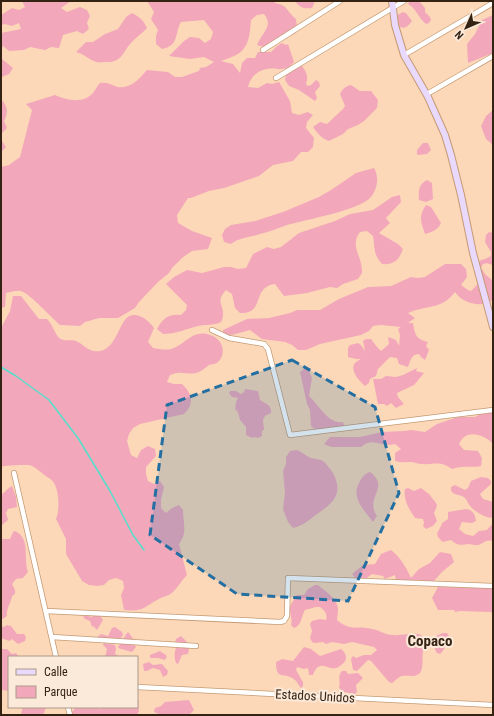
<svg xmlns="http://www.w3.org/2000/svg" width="494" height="716" font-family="'Roboto Condensed',sans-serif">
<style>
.green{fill:#f2a8ba}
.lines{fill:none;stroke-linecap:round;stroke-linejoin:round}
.stream{stroke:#56decc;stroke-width:1.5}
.street-casing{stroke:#c59a74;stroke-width:6}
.secondary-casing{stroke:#c59a74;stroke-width:8}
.street{stroke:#fff;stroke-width:4.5}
.secondary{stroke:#e9d9fd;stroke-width:6}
.marked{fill:#246fa2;fill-opacity:0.2;stroke:#246fa2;stroke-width:3;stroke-dasharray:8 5;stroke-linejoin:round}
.labels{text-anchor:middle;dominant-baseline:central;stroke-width:4;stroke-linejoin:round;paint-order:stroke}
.street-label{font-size:13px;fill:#342313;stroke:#fbe9d9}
.quarter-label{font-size:15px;font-weight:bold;fill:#342313;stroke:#fbe9d9}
</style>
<rect width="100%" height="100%" fill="#fcd8b8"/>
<path class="green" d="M 22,1 L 71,1 L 61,8 L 67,12 L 80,7 L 87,10 L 90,16 L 87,23 L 89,29 L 83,34 L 77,31 L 63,35 L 59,48 L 51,47 L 45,50 L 30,47 L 24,50 L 9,51 L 3,46 L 1,50 L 1,33 L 21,29 L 19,23 L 12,26 L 5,24 L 1,25 L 1,15 L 12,8 L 19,10 L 25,7 Z
M 147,1 L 275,1 L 275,3 C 288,5 287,12 296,19 L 297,27 L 295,34 L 287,35 L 270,49 L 257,45 C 262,32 274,26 264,14 L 257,15 L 251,20 C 250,32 250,46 238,54 C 233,57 226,59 221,61 L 233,64 L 240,73 L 242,63 L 247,58 L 255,58 L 258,52 L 271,52 L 277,46 L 282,43 L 286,45 L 288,44 L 294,62 L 288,68 C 285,68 281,70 278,69 C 264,67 252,72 248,87 L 258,88 L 267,83 L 272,84 L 279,82 L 290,101 L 292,113 L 299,115 L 308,112 L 313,115 L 307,122 L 306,128 L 314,138 L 313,147 L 308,152 L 301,152 L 293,161 L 273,165 L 259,176 L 224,188 L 209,191 L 191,198 L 188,198 L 177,215 L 178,223 L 192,231 L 212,238 L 208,249 L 192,251 L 182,258 L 172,268 L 169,273 L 158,282 L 139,302 L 135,308 L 118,318 L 99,318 L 85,322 L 80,326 L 60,325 C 52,318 29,293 21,291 C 17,290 11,292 6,293 L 5,307 L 1,308 L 1,167 L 9,165 L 20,157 L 32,110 L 26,104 L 55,95 C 66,100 82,104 92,94 C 95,91 97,86 100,83 C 109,82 110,85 118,87 C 131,89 140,78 147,70 L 168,72 L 175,77 L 182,77 L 199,71 L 200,68 L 206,67 L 214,62 L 204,57 L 190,59 L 169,56 L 184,41 L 190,37 L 199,38 L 205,43 L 211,39 L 213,32 L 204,20 L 181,22 C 174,34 180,45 162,49 L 156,44 L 156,36 L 158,30 L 151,19 L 154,12 Z
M 295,1 L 315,1 L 312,8 C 304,9 300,8 295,1 Z
M 410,1 L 419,1 L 425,8 L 425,12 L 430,17 L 431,20 L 429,23 L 426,24 C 418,18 417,9 408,4 Z
M 403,12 L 406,13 L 412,21 C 408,26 406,29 400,27 L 396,16 Z
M 132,13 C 140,17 143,20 147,28 C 142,34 136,37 131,43 C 122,53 122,63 105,62 C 102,62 98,63 96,62 C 88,59 84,54 76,52 L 86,42 L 93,42 L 105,34 L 118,29 L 126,17 Z
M 493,15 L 493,53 L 468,63 L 467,44 L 475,34 L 482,20 Z
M 1,56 L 2,59 L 13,68 L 9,74 L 2,77 Z
M 298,66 L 302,66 C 306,71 309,77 306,83 L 307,86 L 311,85 L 316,80 L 319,82 L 320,86 L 315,92 L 317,98 L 315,101 L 299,90 L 289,86 L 285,80 L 286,74 Z
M 351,85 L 360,91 L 371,91 L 378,100 L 377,108 L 364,121 L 358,125 L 348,129 L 343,134 L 329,141 C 322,139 317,133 313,127 L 320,122 L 327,124 L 343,109 L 345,106 L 340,94 C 342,89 346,86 351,85 Z
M 1,101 L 3,101 C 8,108 8,113 4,121 L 7,128 L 2,133 L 2,141 L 6,147 L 1,152 Z
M 493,110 L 493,145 L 486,139 L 481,126 L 486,116 Z
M 423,143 L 428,143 L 431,150 L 427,154 L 418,155 L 417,154 L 417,150 Z
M 374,168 C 379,177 378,188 371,197 C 360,210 305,220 287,225 C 278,228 269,232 260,234 C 250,238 240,237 231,244 L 224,242 L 222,235 L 225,229 L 231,225 L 255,221 L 283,212 L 319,197 L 331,190 L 356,173 Z
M 427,180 L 432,183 L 433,199 L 426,202 L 419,200 C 418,191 419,184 427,180 Z
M 400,195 L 401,202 L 386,218 L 390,223 L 379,233 L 398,244 L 403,249 C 399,260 394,265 382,264 C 373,254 375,248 373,236 L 367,231 L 360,232 C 349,246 363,257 362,273 L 358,279 L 343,284 L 337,288 L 330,287 L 307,293 L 284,296 L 275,284 C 251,287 266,314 240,313 L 235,308 L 232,294 L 226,290 C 215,302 224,304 223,316 C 223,318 222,320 221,322 C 213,326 206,324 198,326 C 186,329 176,334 163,334 L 157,329 C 163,318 169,314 181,315 L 186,310 L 187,305 L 166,284 L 174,277 L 187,270 L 202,273 L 224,267 L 231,267 L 238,269 L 246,268 L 253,254 L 267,247 L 274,249 L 281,247 L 299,233 L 335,221 L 350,214 L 373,210 L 392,197 Z
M 426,205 L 431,207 L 441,223 C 438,230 432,232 425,234 C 421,221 418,217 426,205 Z
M 489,232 L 493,233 L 493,265 L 486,263 L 482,265 L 481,268 L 485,274 L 493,281 L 493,300 C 482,308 463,304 455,292 C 442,310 425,305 408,313 L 415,318 L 408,323 L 413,323 C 415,335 416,339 428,342 L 426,346 L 429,350 L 425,360 L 421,357 L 419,354 C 411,355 411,359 408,367 L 399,364 L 397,358 L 390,357 L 378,369 L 376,376 L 370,379 L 369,383 L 365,386 C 360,382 349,370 355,363 C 357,361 359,360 361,359 L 356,359 L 348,357 L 348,348 L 350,345 L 358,343 L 361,345 L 365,351 L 363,341 L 366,339 L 371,339 L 377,347 L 381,351 L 389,344 L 388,337 L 396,340 L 399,346 L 400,335 L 398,329 L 401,327 L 381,325 L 373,326 L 369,331 L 361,335 L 320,344 L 306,350 L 298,350 L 292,345 L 285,342 L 262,339 L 250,330 C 240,332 232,337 223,334 L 223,330 L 247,319 L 269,318 L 290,313 L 297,310 L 320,310 L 339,299 L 368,287 L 391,286 L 411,277 L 418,278 L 425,277 L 445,264 L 461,264 L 466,269 L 467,277 L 461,285 L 468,290 L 471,291 L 479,283 L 476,265 L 481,260 L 485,259 L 491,256 L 491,252 L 485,242 L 486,235 Z
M 13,296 L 21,296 L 39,319 L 47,319 C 52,324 54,331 58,337 C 64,343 72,338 78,342 C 84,345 87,350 94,351 C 112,354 117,332 124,321 C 133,308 148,319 154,328 L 148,342 L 153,348 C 160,349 167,351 174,348 C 187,342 194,329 210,335 C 214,336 218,339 220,342 C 224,348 224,357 218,362 C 216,364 212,364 209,365 C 205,368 201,372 196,373 C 186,375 181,370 170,375 L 167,382 L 174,384 L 182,384 C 192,393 195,404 184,414 L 140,424 L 133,428 L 129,434 L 127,441 L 131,455 L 137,458 L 141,450 L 148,446 L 155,449 L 156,456 L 146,467 L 146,474 L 148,481 L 154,484 L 160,481 L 164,487 L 161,500 L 161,508 L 166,513 L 172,508 L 179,505 L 183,510 C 183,524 188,532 179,544 L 187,575 C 182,580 178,587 173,592 C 169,596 164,596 159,599 C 143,607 145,612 124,610 L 121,595 L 124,588 L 123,581 L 116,578 L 109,580 L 104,585 L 97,586 L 89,585 L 82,581 L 66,554 L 66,539 L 56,519 C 60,510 59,491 54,483 C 52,479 45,476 42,473 C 38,470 34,466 29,465 C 22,465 7,465 1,467 L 1,328 L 10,311 Z
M 307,367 L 312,378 L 309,396 C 319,405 329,425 343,422 L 345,427 C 334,429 319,435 311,426 L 310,410 L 307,404 L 300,372 Z
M 417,368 L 416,371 L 424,373 L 414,385 L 397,393 L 398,397 L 404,404 L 396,408 L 391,403 L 387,406 L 384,404 L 378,404 L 373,379 L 381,379 L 386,376 L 396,377 L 403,375 Z
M 245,389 L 258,391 L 260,400 C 266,404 272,405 271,413 L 265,416 L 263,420 L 264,430 L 262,431 L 262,436 L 258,438 L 254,437 L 252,438 L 246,435 L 246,427 L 240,420 L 238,412 L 235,409 L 236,402 L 238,398 L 232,397 L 229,393 L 230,391 L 236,391 L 241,394 L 244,392 Z
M 488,410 L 493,410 L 493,444 C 489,438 475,432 468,435 C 464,436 461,440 459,444 L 464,450 L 478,451 L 482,458 L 481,466 C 470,468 463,465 452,469 C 439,460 436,465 422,464 C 418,464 414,462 410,462 C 403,462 401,463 395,461 L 395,453 L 401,449 L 395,444 C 380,448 374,436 361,447 L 331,447 L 324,444 L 330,437 L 360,437 L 382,432 L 404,431 L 411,430 L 425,432 L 437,424 L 458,417 L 475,417 Z
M 297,450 C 302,452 306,456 311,458 C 314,459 320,459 323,461 C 326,463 331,470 333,473 C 344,494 333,503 317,514 C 309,520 303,526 293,528 L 288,522 L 283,509 L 285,493 L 283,471 L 286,464 L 286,457 L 290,451 Z
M 370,472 C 391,488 364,497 377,516 L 373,522 C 364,510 351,498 359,483 C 362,477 364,474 370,472 Z
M 481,477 L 488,478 L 491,481 L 491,484 L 480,494 L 483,499 L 493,502 L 493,518 C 486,518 475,512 470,506 C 468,504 467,500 465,498 C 461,494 455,496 451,491 L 451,487 L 455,485 L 465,490 L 468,488 L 471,481 Z
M 12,486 L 16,497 L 17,507 L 8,509 L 6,513 L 8,520 L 1,526 L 1,495 C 5,493 7,488 12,486 Z
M 408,488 L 414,491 L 421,488 L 429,494 L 436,503 L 437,506 L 434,513 L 437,521 L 433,526 L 426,529 L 423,526 L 424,523 L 423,519 L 415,518 C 409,509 403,500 405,489 Z
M 466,509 C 473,510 475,514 476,521 L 472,523 L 462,522 L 459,529 L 465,534 L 473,536 L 479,531 L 487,530 L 493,523 L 493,541 C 486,539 484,543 478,545 C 475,546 472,544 469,544 C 460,545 458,546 451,540 L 443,542 C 432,533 440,532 442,523 L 448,519 L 448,512 Z
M 15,531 C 31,538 23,558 28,572 L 23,578 L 16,579 L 12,584 L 15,590 L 15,594 L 12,596 C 11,603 6,609 7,616 L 1,620 L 1,539 L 10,539 L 13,532 Z
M 391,550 C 401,558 406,567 411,578 L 419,569 L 430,563 L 440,552 L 451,554 L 454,562 L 442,572 L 433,582 L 409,583 L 396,580 L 395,575 L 385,579 L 383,576 L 372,574 L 363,581 L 356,579 L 352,574 L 363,565 L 375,564 L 381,554 Z
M 315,585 L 318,585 C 325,591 339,600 338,610 C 338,614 337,616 337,620 C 351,632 357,625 372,629 C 379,630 385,635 393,635 C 402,636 412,632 421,635 C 426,640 425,646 423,652 C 422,658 423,663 422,668 C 420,679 410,675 402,676 C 398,677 395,681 392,683 L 389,682 L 371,661 L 368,660 L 357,671 L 353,670 L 351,659 L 353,656 L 356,658 L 364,655 L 371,655 L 377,650 L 374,647 L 352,642 L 344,644 L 332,642 L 326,644 L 323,642 L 315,643 L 312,642 L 310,638 L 312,631 L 310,624 L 312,621 L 320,619 L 326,620 C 328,614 324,610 320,607 L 316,607 L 305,610 C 301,617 302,625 294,628 L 291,625 C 293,619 289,613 290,607 C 291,603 295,599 297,595 L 304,595 L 308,589 Z
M 438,587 L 493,588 L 493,614 L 491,612 L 460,611 L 455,612 L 454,610 L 438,610 L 432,598 Z
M 99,614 L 103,620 L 97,630 L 93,626 L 92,627 L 90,621 L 85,619 L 83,617 L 85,615 L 91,617 Z
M 7,625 L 11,626 L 17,634 L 24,634 L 26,637 L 25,641 L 18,644 L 12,639 L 9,641 L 1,638 L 1,626 L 4,627 Z
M 115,627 L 122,632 L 123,635 L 119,640 L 96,639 L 98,636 L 101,634 L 108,636 L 112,628 Z
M 128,632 L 135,641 L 134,644 L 136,647 L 132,652 L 118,648 C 119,645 126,634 128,632 Z
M 443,633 L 447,633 L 449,636 L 450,640 C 445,645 445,650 440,654 L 437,653 L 435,650 L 436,636 Z
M 181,636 L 187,642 L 187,646 L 189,649 L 188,654 L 182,655 L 178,664 L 176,663 C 174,657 174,652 177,646 L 175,643 L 176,639 Z
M 104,643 L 115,645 L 116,649 L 115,654 L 121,657 L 105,657 L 107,649 L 103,645 Z
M 304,647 L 311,649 L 320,656 L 341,649 C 344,652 346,654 346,657 C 346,661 344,663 341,665 C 331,674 326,662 318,667 C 315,669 314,672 313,675 L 309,675 L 308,668 L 304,669 L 297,667 L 296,670 L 303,682 L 303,686 L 301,688 C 298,685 298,682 295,680 C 285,671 276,682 276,662 L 282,659 L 293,661 Z
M 1,649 L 7,649 L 12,654 L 16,653 L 19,657 L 9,657 L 9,691 L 1,690 Z
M 160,651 L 167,656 L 165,660 L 158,658 L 150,658 L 150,655 Z
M 149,662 L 153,665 L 162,664 L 168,671 L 167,675 L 163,677 L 160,670 L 153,668 L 147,671 L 144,671 L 143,664 Z
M 342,671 L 346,671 L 348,674 L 358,673 L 363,678 L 356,685 L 357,692 L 355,694 L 344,692 L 339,688 C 341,681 337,676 342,671 Z
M 137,699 L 139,701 L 138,704 L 139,711 L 137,715 L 72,715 L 71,713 L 76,707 L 94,707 L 100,709 L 103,707 L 137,707 Z
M 189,700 L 194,710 L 189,715 L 161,715 L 154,712 L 155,708 L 161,706 L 165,702 Z
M 23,707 L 46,707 L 44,713 L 42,715 L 22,715 L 21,713 Z"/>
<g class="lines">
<path class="stream" d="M 1,367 L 16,376 L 49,400 L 78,438 L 110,491 L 133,535 L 144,550"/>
<g class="street-casing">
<path id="street" d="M 263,50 L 340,1
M 404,55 L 493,3
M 276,78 L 404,1
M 427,94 L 493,56
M 212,330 L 229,338 L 264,344 L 268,349 L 290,435 L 493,410
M 14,473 L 56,657
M 46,611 L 280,622 L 284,621 L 287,616 L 288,578 L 493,586
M 52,637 L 196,646
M 137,687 L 493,705
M 68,707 L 70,715"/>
</g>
<g class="secondary-casing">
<path id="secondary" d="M 392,1 L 395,25 L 404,55 L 428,97 L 445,135 L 451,155 L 461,195 L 473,253 L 493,327"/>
</g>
<use href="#street" class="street"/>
<use href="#secondary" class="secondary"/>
</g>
<path class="marked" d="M 292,360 L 375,407 L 399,493 L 348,601 L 237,594 L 150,535 L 167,405 Z"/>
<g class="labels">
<g class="street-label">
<text transform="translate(315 696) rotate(3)">Estados Unidos</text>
</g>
<g class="quarter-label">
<text x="430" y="641">Copaco</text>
</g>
</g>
<rect width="494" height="716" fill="none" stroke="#342313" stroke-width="4"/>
<rect x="8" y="656" width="130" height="52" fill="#fbe9d9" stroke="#ab9a8a"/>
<rect x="16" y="669" width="20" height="6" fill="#e9d9fd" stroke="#ab9a8a"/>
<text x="44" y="676" font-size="12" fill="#342313">Calle</text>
<rect x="16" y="686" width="20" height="12" fill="#f2a8ba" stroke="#ab9a8a"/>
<text x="44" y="696" font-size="12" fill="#342313">Parque</text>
<g transform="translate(466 28) rotate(225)" stroke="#fbe9d9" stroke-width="3" paint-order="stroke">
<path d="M0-3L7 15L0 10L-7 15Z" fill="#342313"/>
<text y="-6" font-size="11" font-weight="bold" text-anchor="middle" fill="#342313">N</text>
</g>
</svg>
